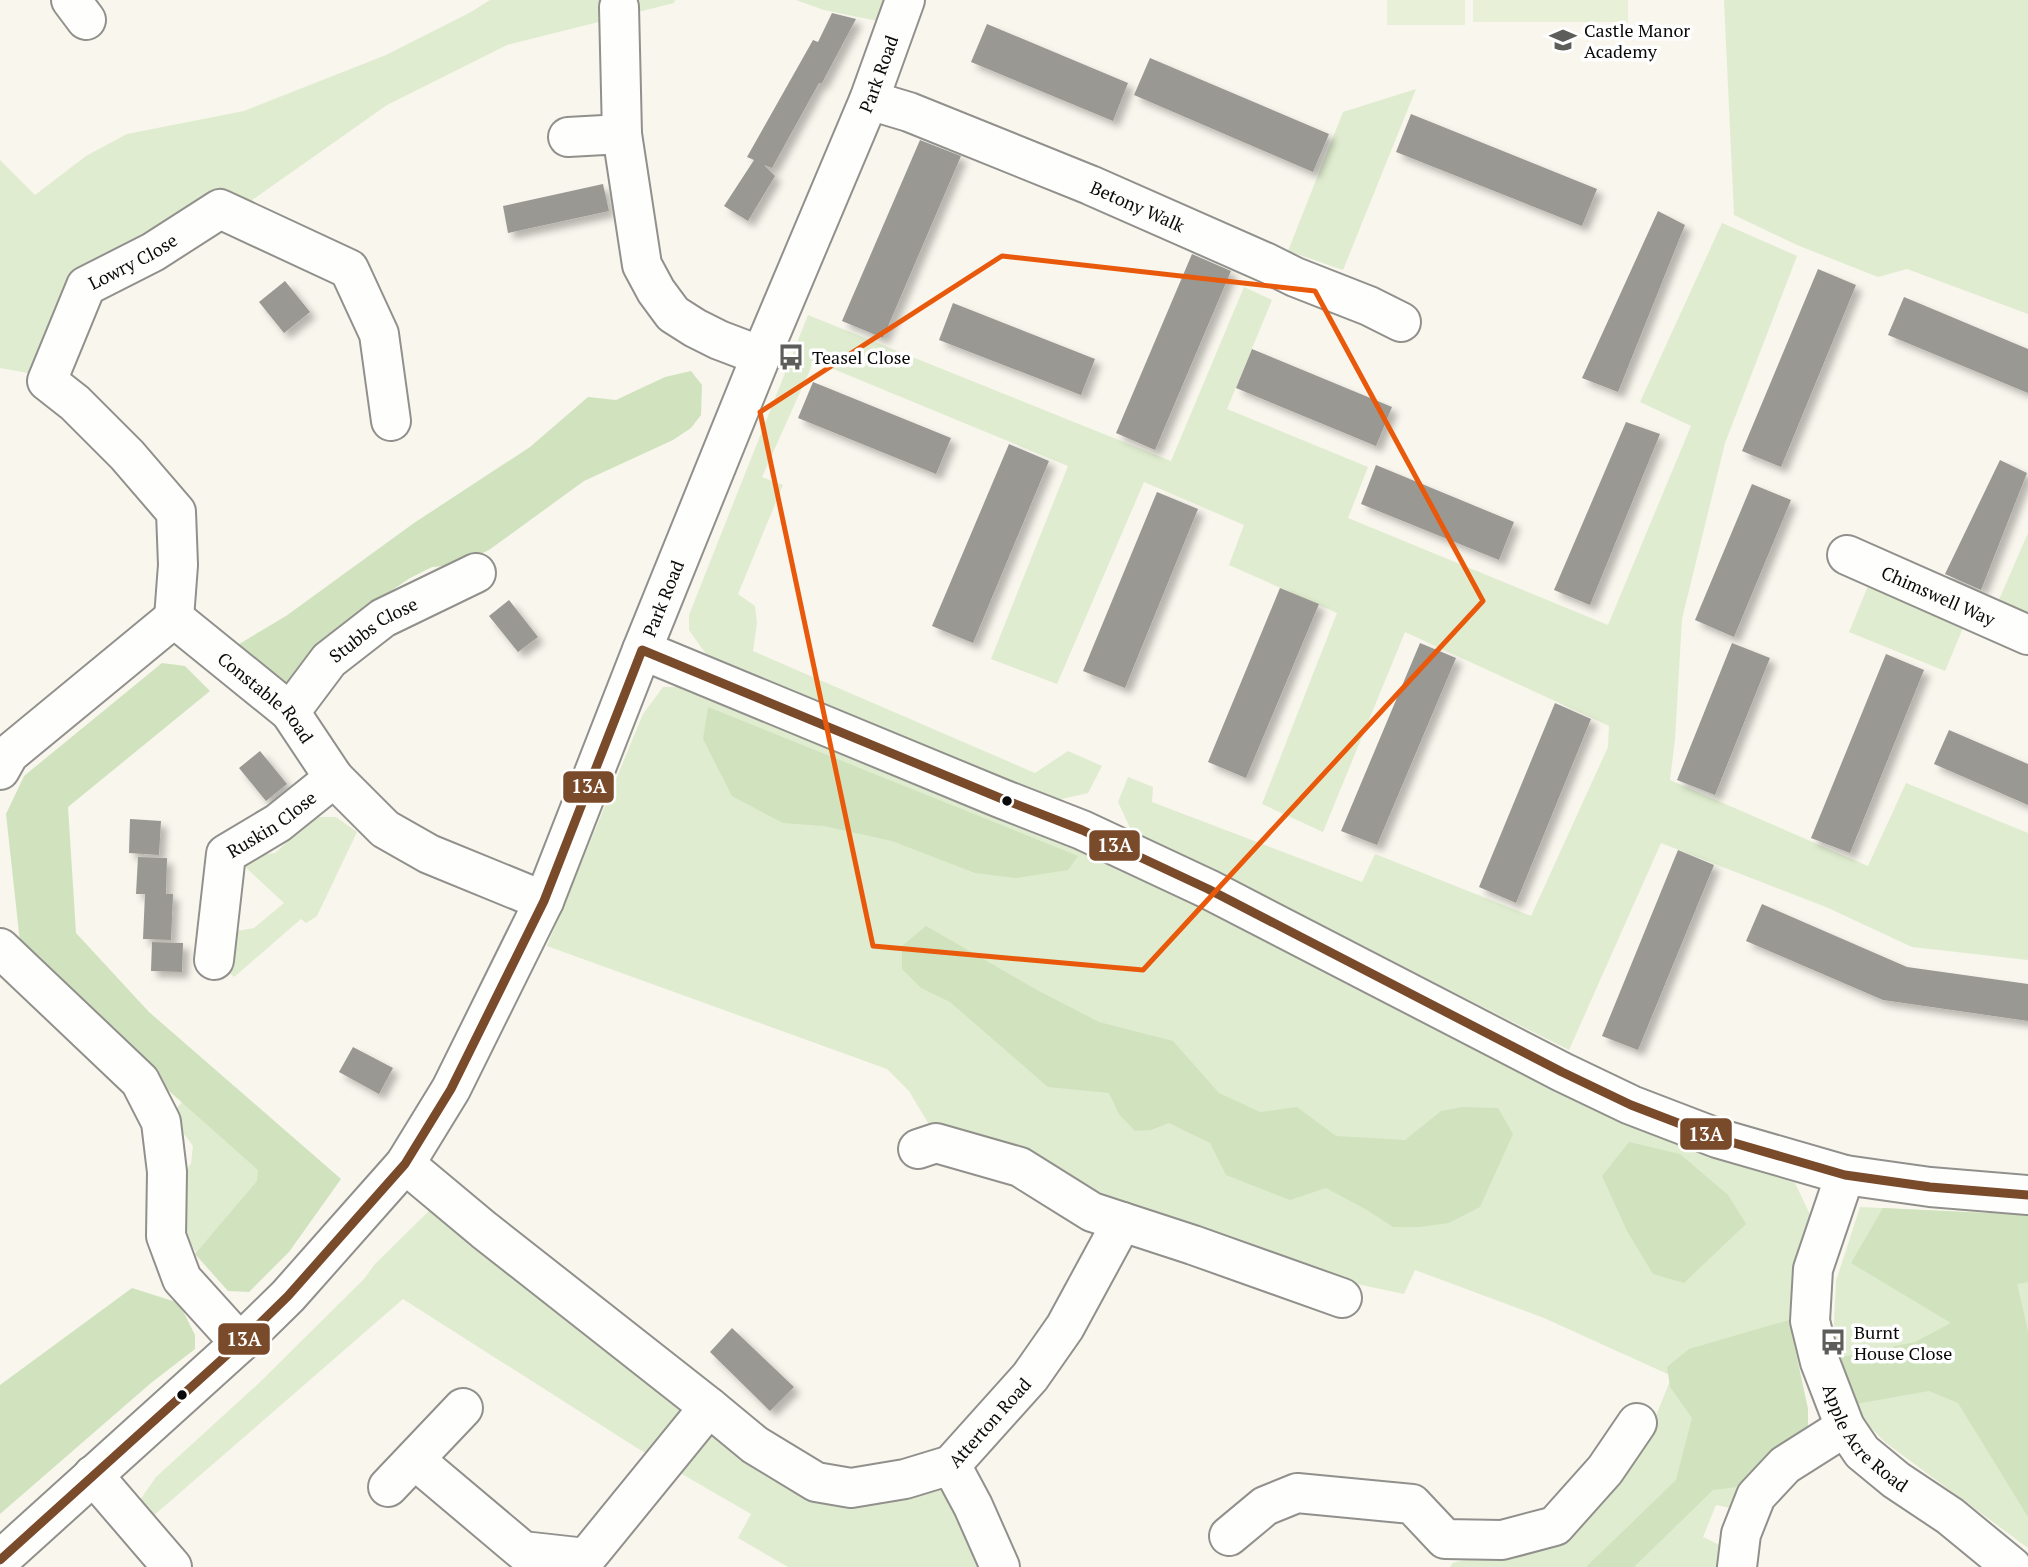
<svg xmlns="http://www.w3.org/2000/svg" width="2028" height="1567" font-family="'PT Serif',serif">
<style>
.green{fill:#dfeccf}
.forest{fill:#d0e3be}
.pitch{fill:#e9f0d8}
.building{fill:#9a9893;filter:url(#shadow)}
.lines{fill:none;stroke-linecap:round;stroke-linejoin:round}
.minor-casing{stroke:#91908c;stroke-width:42}
.minor{stroke:#fefefc;stroke-width:38}
.bus-1-casing{stroke:#fff;stroke-width:14}
.bus-1{stroke:#7a4b2a;stroke-width:9}
.marked{fill:none;stroke:#e8590c;stroke-width:5;stroke-linejoin:round}
.bus-dot{fill:#0a0a0a;stroke:#fff;stroke-width:2.5}
.labels{text-anchor:middle;dominant-baseline:central;stroke-width:7;stroke-linejoin:round;paint-order:stroke}
.poi-label{font-size:18px;fill:#0a0a0a;stroke:#fff;text-anchor:start}
.street-label{font-size:18px;fill:#0a0a0a;stroke:#fff}
.line-badge{stroke:#fff;stroke-width:2.5}
.badge-label{font-size:19px;text-anchor:middle;font-weight:bold;fill:#fff}
</style>
<defs>
<filter id="shadow"><feDropShadow dx="6" dy="6" stdDeviation="3.5" flood-color="#0004"/></filter>
</defs>
<rect width="100%" height="100%" fill="#f8f6ed"/>
<path class="green" d="M 490,0 L 675,0 L 674,3 L 507,45 L 387,105 L 245,205 L 207,208 L 41,351 L 28,373 L 0,368 L 0,160 L 35,195 L 86,156 L 127,134 L 244,111 L 386,55 L 471,12 Z
M 796,0 L 884,0 L 878,21 L 824,10 Z
M 1724,0 L 2028,0 L 2028,314 L 1907,269 L 1878,277 L 1797,245 L 1734,215 Z
M 1416,89 L 1343,270 L 1288,251 L 1343,112 Z
M 1722,223 L 1797,256 L 1725,443 L 1682,619 L 1675,739 L 1670,780 L 1868,866 L 1906,783 L 2028,833 L 2028,960 L 1912,947 L 1826,907 L 1661,843 L 1569,1050 L 1132,832 L 1118,802 L 1128,777 L 1153,787 L 1152,802 L 1362,882 L 1375,854 L 1531,916 L 1608,747 L 1609,726 L 1405,632 L 1323,832 L 1262,804 L 1337,613 L 1229,565 L 1244,525 L 1144,482 L 1057,684 L 991,659 L 1068,466 L 814,361 L 762,477 L 783,485 L 738,594 L 755,606 L 757,623 L 753,651 L 1035,773 L 1068,751 L 1102,766 L 1088,793 L 1053,801 L 706,654 L 689,630 L 689,615 L 808,315 L 1171,461 L 1244,287 L 1272,300 L 1227,409 L 1368,467 L 1348,518 L 1608,625 L 1691,426 L 1640,402 Z
M 2028,533 L 2028,624 L 1995,609 Z
M 1868,586 L 1963,628 L 1945,671 L 1849,632 Z
M 663,687 L 692,687 L 991,803 L 1341,970 L 1591,1104 L 1795,1183 L 1814,1223 L 1787,1326 L 1735,1509 L 1716,1505 L 1703,1537 L 1728,1549 L 1721,1567 L 1450,1567 L 1453,1563 L 1568,1530 L 1653,1423 L 1672,1376 L 1544,1318 L 1415,1270 L 1404,1294 L 1352,1283 L 1138,1213 L 1080,1181 L 1047,1160 L 1013,1154 L 934,1133 L 909,1091 L 887,1069 L 547,946 L 643,714 Z
M 319,817 L 336,817 L 357,832 L 317,916 L 306,923 L 301,919 L 234,977 L 229,972 L 237,931 L 254,928 L 284,903 L 242,864 L 259,855 L 275,853 L 305,826 Z
M 183,1101 L 271,1178 L 201,1259 L 178,1227 L 175,1191 L 191,1163 L 193,1146 L 178,1126 L 175,1110 Z
M 436,1204 L 747,1458 L 943,1487 L 987,1567 L 788,1567 L 738,1538 L 751,1514 L 637,1448 L 403,1299 L 152,1517 L 140,1500 L 156,1477 L 258,1384 L 364,1279 L 375,1264 Z
M 1860,1207 L 2028,1215 L 2028,1548 L 1886,1443 L 1857,1414 L 1833,1342 L 1836,1281 Z"/>
<path class="forest" d="M 691,371 L 702,385 L 701,415 L 691,428 L 673,440 L 584,481 L 489,550 L 457,565 L 432,567 L 410,578 L 391,591 L 311,669 L 283,687 L 229,650 L 286,616 L 414,523 L 530,447 L 588,397 L 616,400 L 665,377 Z
M 162,663 L 185,666 L 210,691 L 68,807 L 76,933 L 149,1012 L 341,1179 L 289,1252 L 249,1292 L 228,1291 L 195,1254 L 257,1181 L 258,1170 L 142,1067 L 20,942 L 6,814 L 24,776 Z
M 708,707 L 1078,856 L 1068,870 L 1016,878 L 975,873 L 892,841 L 824,826 L 783,823 L 732,796 L 703,739 Z
M 926,926 L 1037,990 L 1099,1022 L 1173,1041 L 1219,1093 L 1260,1112 L 1297,1107 L 1336,1136 L 1405,1140 L 1441,1111 L 1462,1107 L 1498,1108 L 1513,1134 L 1480,1207 L 1449,1223 L 1419,1227 L 1393,1227 L 1367,1210 L 1326,1188 L 1290,1200 L 1226,1175 L 1210,1143 L 1169,1123 L 1151,1130 L 1135,1131 L 1119,1114 L 1109,1093 L 1048,1087 L 950,1002 L 921,988 L 902,969 L 902,946 Z
M 1629,1142 L 1680,1154 L 1728,1195 L 1746,1224 L 1684,1283 L 1653,1274 L 1627,1231 L 1602,1176 Z
M 1883,1208 L 2028,1215 L 2028,1282 L 2017,1284 L 2028,1331 L 2028,1517 L 1958,1403 L 1929,1391 L 1850,1405 L 1832,1359 L 1915,1342 L 1951,1323 L 1851,1263 Z
M 132,1288 L 179,1303 L 195,1335 L 195,1349 L 151,1383 L 0,1514 L 0,1385 Z
M 1789,1320 L 1808,1409 L 1808,1431 L 1745,1486 L 1713,1490 L 1634,1567 L 1586,1567 L 1676,1480 L 1692,1418 L 1670,1387 L 1667,1367 L 1689,1349 Z"/>
<path class="pitch" d="M 1387,0 L 1465,0 L 1465,25 L 1387,25 Z
M 1473,0 L 1628,0 L 1628,22 L 1473,22 Z"/>
<path class="building" d="M 832,13 L 856,19 L 822,83 L 819,83 L 772,168 L 764,165 L 775,176 L 748,221 L 724,206 L 754,160 L 747,157 L 813,40 L 818,42 Z
M 987,24 L 1128,83 L 1113,121 L 971,62 Z
M 1150,58 L 1329,134 L 1313,172 L 1134,95 Z
M 1411,114 L 1597,189 L 1582,226 L 1396,152 Z
M 920,140 L 961,156 L 883,338 L 842,321 Z
M 603,184 L 609,211 L 508,233 L 503,206 Z
M 1658,211 L 1685,225 L 1618,392 L 1582,378 Z
M 1192,254 L 1231,271 L 1155,450 L 1116,433 Z
M 1818,269 L 1856,285 L 1781,467 L 1742,451 Z
M 285,281 L 310,312 L 284,333 L 259,302 Z
M 1904,297 L 2028,349 L 2028,393 L 1888,335 Z
M 953,303 L 1095,359 L 1081,395 L 939,340 Z
M 1252,349 L 1392,407 L 1376,446 L 1236,388 Z
M 813,382 L 951,438 L 936,474 L 798,418 Z
M 1626,422 L 1660,434 L 1590,605 L 1554,590 Z
M 1009,444 L 1049,461 L 973,643 L 932,626 Z
M 2000,460 L 2027,473 L 1981,590 L 1945,574 Z
M 1376,465 L 1514,522 L 1499,560 L 1361,504 Z
M 1752,484 L 1791,500 L 1734,637 L 1695,620 Z
M 1157,492 L 1198,509 L 1125,688 L 1083,671 Z
M 1280,588 L 1319,604 L 1246,778 L 1208,762 Z
M 509,600 L 538,637 L 518,652 L 489,616 Z
M 1420,643 L 1456,658 L 1377,845 L 1341,831 Z
M 1732,643 L 1770,658 L 1715,795 L 1677,780 Z
M 1886,654 L 1924,670 L 1850,853 L 1811,838 Z
M 1555,703 L 1591,719 L 1516,903 L 1479,887 Z
M 1949,730 L 2028,764 L 2028,805 L 1934,764 Z
M 260,751 L 287,784 L 266,801 L 239,768 Z
M 130,819 L 161,821 L 159,855 L 129,853 Z
M 1678,850 L 1714,865 L 1638,1050 L 1602,1036 Z
M 138,857 L 167,858 L 166,894 L 173,894 L 171,940 L 143,939 L 145,894 L 136,894 Z
M 1762,904 L 1907,967 L 2028,984 L 2028,1021 L 1883,1000 L 1746,941 Z
M 152,942 L 183,943 L 182,972 L 151,971 Z
M 353,1047 L 393,1068 L 379,1094 L 339,1072 Z
M 732,1328 L 794,1387 L 770,1411 L 710,1352 Z"/>
<g class="lines">
<g class="minor-casing">
<g id="minor">
<path d="M 71,0 L 86,20"/>
<path d="M 619,7 L 622,134"/>
<path id="s1" d="M 869,100 L 909,112 L 1090,185 L 1267,263 L 1295,277 L 1369,306 L 1401,322"/>
<path d="M 568,137 L 622,134 L 642,265 L 656,291 L 673,314 L 695,328 L 719,340 L 761,356"/>
<path id="s2" d="M 1847,555 L 2028,635"/>
<path id="s3" d="M 174,618 L 178,565 L 176,512 L 127,455 L 75,403 L 47,381 L 86,286 L 153,252 L 220,209 L 349,269 L 379,334 L 391,421"/>
<path d="M 642,650 L 1000,798 L 1082,830 L 1208,889 L 1562,1072 L 1631,1105 L 1717,1138 L 1845,1175 L 1930,1187 L 2028,1195"/>
<path id="s4" d="M 290,712 L 329,660 L 383,618 L 476,573"/>
<path id="s5" d="M 0,770 L 9,754 L 174,618 L 290,712 L 334,778 L 385,829 L 429,854 L 544,901"/>
<path d="M 0,948 L 140,1081 L 161,1122 L 167,1172 L 166,1236 L 182,1279 L 240,1343"/>
<path id="s6" d="M 214,960 L 226,854 L 278,823 L 334,778"/>
<path d="M 918,1149 L 936,1143 L 1020,1167 L 1092,1212 L 1193,1245 L 1342,1298"/>
<path id="s7" d="M 405,1164 L 484,1230 L 709,1407 L 755,1445 L 816,1482 L 851,1488 L 905,1479 L 951,1465 L 1030,1377 L 1065,1327 L 1122,1222"/>
<path id="s8" d="M 1845,1175 L 1813,1269 L 1810,1321 L 1820,1362 L 1845,1427 L 1862,1452 L 1896,1480 L 1950,1516 L 2012,1567"/>
<path d="M 415,1460 L 523,1551 L 586,1558 L 709,1407"/>
<path d="M 951,1465 L 973,1506 L 1000,1567"/>
<path d="M 93,1475 L 172,1567"/>
<path d="M 388,1487 L 463,1408"/>
<path d="M 1229,1536 L 1265,1506 L 1297,1493 L 1412,1504 L 1445,1539 L 1502,1540 L 1555,1526 L 1605,1470 L 1637,1423"/>
<path id="s9" d="M 0,1560 L 240,1343 L 288,1296 L 405,1164 L 451,1089 L 544,901 L 642,650 L 761,356 L 869,100 L 905,0"/>
<path d="M 1737,1567 L 1741,1534 L 1756,1496 L 1785,1465 L 1845,1427"/>
</g>
</g>
<use href="#minor" class="minor"/>
<g class="bus-1-casing">
<path id="bus-1" d="M 0,1560 L 240,1343 L 288,1296 L 405,1164 L 451,1089 L 544,901 L 642,650 L 1000,798 L 1082,830 L 1208,889 L 1562,1072 L 1631,1105 L 1717,1138 L 1845,1175 L 1930,1187 L 2028,1195"/>
</g>
<use href="#bus-1" class="bus-1"/>
</g>
<path class="marked" d="M 1002,256 L 1315,291 L 1483,601 L 1143,970 L 873,946 L 760,412 Z"/>
<defs>
<g id="school-bare" transform="scale(2.1)"><path d="M0-5L7-2L0 1L-7-2ZM-4 1L0 2.5L4 1V4Q0 6-4 4Z" fill="#5d5d59" stroke="#fff" stroke-width="2.5" paint-order="stroke"/></g>
<g id="bus-bare" transform="scale(2.1)"><path d="M-5-6H5V4H4V6H2V4H-2V6H-4V4H-5ZM-3.5-4V0h7V-4ZM-3.5 1.2v1.5H-2V1.2ZM2 1.2v1.5H3.5V1.2Z" fill="#5d5d59" stroke="#fff" stroke-width="2.5" paint-order="stroke"/></g>
</defs>
<g fill-rule="evenodd">
<use href="#school-bare" x="1563" y="40"/>
<use href="#bus-bare" x="791" y="357"/>
<use href="#bus-bare" x="1833" y="1342"/>
</g>
<g class="bus-dot">
<circle cx="1007" cy="801" r="6"/>
<circle cx="182" cy="1395" r="6"/>
</g>
<g class="labels">
<g class="poi-label">
<text x="1584" y="30">Castle Manor<tspan x="1584" dy="21">Academy</tspan></text>
<text x="812" y="357">Teasel Close</text>
<text x="1854" y="1332">Burnt<tspan x="1854" dy="21">House Close</tspan></text>
</g>
<g class="street-label">
<text stroke="none"><textPath href="#s9" startOffset="1757">Park Road</textPath></text>
<text stroke="none"><textPath href="#s1" startOffset="289">Betony Walk</textPath></text>
<text stroke="none"><textPath href="#s3" startOffset="446">Lowry Close</textPath></text>
<text stroke="none"><textPath href="#s2" startOffset="100">Chimswell Way</textPath></text>
<text stroke="none"><textPath href="#s9" startOffset="1190">Park Road</textPath></text>
<text stroke="none"><textPath href="#s4" startOffset="119">Stubbs Close</textPath></text>
<text stroke="none"><textPath href="#s5" startOffset="354">Constable Road</textPath></text>
<text stroke="none"><textPath href="#s6" startOffset="161">Ruskin Close</textPath></text>
<text stroke="none"><textPath href="#s7" startOffset="716">Atterton Road</textPath></text>
<text stroke="none"><textPath href="#s8" startOffset="284">Apple Acre Road</textPath></text>
</g>
</g>
<g class="line-badge">
<rect x="562" y="770" width="53" height="34" rx="7" fill="#7a4b2a"/>
<rect x="1088" y="829" width="53" height="33" rx="7" fill="#7a4b2a"/>
<rect x="1679" y="1117" width="54" height="34" rx="7" fill="#7a4b2a"/>
<rect x="217" y="1322" width="54" height="34" rx="7" fill="#7a4b2a"/>
</g>
<g class="badge-label">
<text x="589" y="793">13A</text>
<text x="1115" y="852">13A</text>
<text x="1706" y="1141">13A</text>
<text x="244" y="1346">13A</text>
</g>
</svg>
